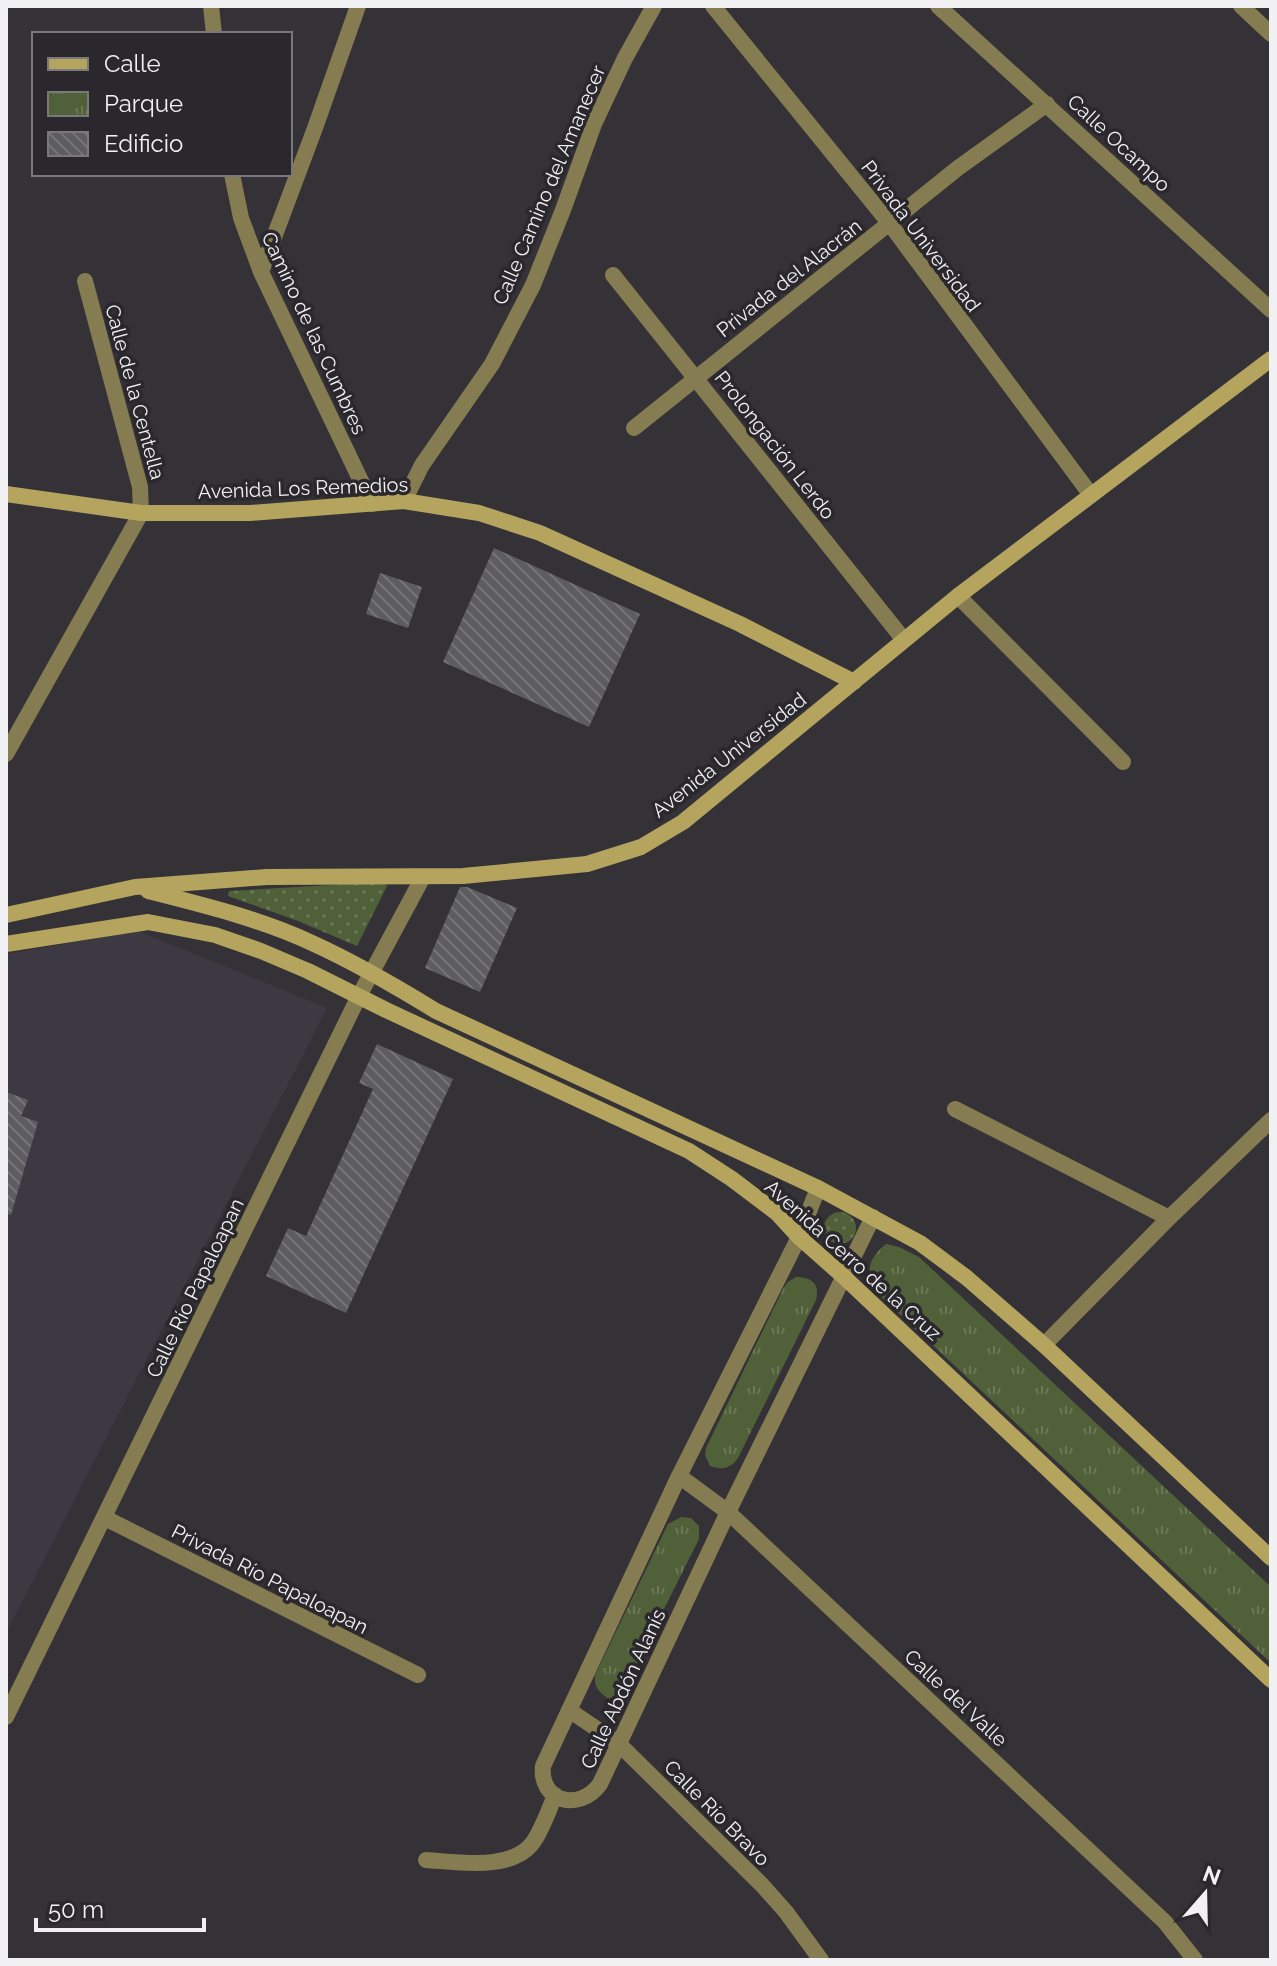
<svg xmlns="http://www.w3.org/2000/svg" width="1277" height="1966" font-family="Raleway,sans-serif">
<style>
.built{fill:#3d3943}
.grass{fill:url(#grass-dots)}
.park{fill:url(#park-tufts)}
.building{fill:url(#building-back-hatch)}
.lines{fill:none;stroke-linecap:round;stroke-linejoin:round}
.street{stroke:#867c51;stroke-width:16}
.secondary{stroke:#b5a45e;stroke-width:16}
.labels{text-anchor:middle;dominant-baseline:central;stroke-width:7;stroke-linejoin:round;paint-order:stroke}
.street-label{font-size:20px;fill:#f1f0f3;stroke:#2a282c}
</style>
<defs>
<pattern id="grass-dots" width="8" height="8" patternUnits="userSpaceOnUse" patternTransform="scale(2)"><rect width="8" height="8" fill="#506139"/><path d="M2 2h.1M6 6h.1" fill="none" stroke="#6a7856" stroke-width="1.8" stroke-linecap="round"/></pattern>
<pattern id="park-tufts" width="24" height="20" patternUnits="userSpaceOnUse" patternTransform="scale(2)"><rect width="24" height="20" fill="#506139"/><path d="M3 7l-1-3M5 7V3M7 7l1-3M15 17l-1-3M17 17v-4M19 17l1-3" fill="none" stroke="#6a7856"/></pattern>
<pattern id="building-back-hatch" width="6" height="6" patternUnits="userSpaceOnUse" patternTransform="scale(2)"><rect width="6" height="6" fill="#5d5c60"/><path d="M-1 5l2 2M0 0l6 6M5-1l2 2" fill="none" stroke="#757477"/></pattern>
</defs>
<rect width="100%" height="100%" fill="#343236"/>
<path class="built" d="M 138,931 L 327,1008 L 6,1633 L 6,954 Z"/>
<path class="grass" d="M 384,882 L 387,886 L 357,946 L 298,921 L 228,896 L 229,891 Z
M824 1228a16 16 0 1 1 32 0a16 16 0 1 1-32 0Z"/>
<path class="park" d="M 886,1244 L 899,1247 L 919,1257 L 1271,1587 L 1271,1663 L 872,1288 C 867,1267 869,1258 886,1244 Z
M 796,1277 C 812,1277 820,1284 816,1300 L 738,1458 C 730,1469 723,1470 710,1466 L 705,1455 L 706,1448 L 784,1287 L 788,1282 Z
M 681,1517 L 691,1518 L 699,1526 L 699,1539 L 624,1689 L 616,1698 L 607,1698 C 598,1691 594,1687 595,1675 L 668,1524 Z"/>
<path class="building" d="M 494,548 L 640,614 L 589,727 L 443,662 Z
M 380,573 L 422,587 L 408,628 L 366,614 Z
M 460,887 L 467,887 L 517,908 L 480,992 L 425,968 Z
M 377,1044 L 453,1079 L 346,1313 L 266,1276 L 288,1228 L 306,1236 L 373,1089 L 359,1083 Z
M 6,1092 L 28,1100 L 21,1116 L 38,1122 L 11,1215 L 6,1214 Z"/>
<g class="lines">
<path class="street" d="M 211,6 L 214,34
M 713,6 L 890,224 L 1091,495
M 938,6 L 1271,310
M 1241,6 L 1271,34
M 232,174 L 241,218 L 261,272 L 372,504
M 261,272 L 315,128 L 358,6
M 613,275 L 904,640
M 634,428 L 958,168 L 1047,104
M 404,501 L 422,465 L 492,364 L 533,285 L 563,210 L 594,124 L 625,58 L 654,6
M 958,596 L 1123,762
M 6,754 L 141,513 L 140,487 L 85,281
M 955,1109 L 1169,1218
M 818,1188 L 799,1237 L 679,1476 L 543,1766 C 539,1801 579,1813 600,1784 L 728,1512 L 873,1217
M 1044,1345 L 1169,1218 L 1271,1120
M 679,1476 L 728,1512 L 1165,1922 L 1195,1960
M 105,1518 L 418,1675
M 569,1710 L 619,1744 L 762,1885 L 786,1912 L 821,1960
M 6,1717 L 359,996 L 423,877
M 426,1860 C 458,1862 513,1872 534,1841 C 543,1827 549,1810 555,1795"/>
<path class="secondary" d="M 6,494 L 141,513 L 250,513 L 404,501 L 479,513 L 540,533 L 740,624 L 854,682
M 148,891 C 203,905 261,919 312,943 C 354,962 397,987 436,1011 L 818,1188 L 920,1243 L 967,1278 L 1044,1345 L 1271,1558
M 6,915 L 135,887 L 267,877 L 463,876 L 587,864 L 641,847 L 683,822 L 958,596 L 1271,359
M 6,944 L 148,922 L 215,935 L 261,951 L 308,971 L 386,1010 L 689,1151 L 732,1179 L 777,1213 L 799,1237 L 843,1276 L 1271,1680"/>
</g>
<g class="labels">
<g class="street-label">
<text transform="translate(1119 143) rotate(43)">Calle Ocampo</text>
<text transform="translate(549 185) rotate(-67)">Calle Camino del Amanecer</text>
<text transform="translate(921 236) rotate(53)">Privada Universidad</text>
<text transform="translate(789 278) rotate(-38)">Privada del Alacrán</text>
<text transform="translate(314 333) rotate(65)">Camino de las Cumbres</text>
<text transform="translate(135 392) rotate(75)">Calle de la Centella</text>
<text transform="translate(775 445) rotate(52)">Prolongación Lerdo</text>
<text transform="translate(303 488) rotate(-2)">Avenida Los Remedios</text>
<text transform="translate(729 755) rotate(-38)">Avenida Universidad</text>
<text transform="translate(853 1260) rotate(42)">Avenida Cerro de la Cruz</text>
<text transform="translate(195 1288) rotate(-64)">Calle Río Papaloapan</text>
<text transform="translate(270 1579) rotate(27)">Privada Río Papaloapan</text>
<text transform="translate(623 1689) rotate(-65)">Calle Abdón Alanís</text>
<text transform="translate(956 1698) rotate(43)">Calle del Valle</text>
<text transform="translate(717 1813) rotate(45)">Calle Río Bravo</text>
</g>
</g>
<rect width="1277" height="1966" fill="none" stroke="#f1f0f3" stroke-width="16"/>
<rect x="32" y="32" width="260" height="144" fill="#2a282c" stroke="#7a787c" stroke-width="2"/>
<rect x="48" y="58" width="40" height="12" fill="#b5a45e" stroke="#7a787c" stroke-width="2"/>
<text x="104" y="72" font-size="24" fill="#f1f0f3">Calle</text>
<rect x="48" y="92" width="40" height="24" fill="url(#park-tufts)" stroke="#7a787c" stroke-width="2"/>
<text x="104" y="112" font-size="24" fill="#f1f0f3">Parque</text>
<rect x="48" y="132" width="40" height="24" fill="url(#building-back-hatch)" stroke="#7a787c" stroke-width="2"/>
<text x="104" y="152" font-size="24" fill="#f1f0f3">Edificio</text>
<g transform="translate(1205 1894) rotate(20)" stroke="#2a282c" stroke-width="6" paint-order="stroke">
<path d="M0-6L14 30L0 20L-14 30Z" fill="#f1f0f3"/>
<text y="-12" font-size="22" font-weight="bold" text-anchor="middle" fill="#f1f0f3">N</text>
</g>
<path d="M36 1918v12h168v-12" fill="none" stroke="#f1f0f3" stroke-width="4"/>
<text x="48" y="1918" font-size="24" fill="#f1f0f3" stroke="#2a282c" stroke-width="6" paint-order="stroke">50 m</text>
</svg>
